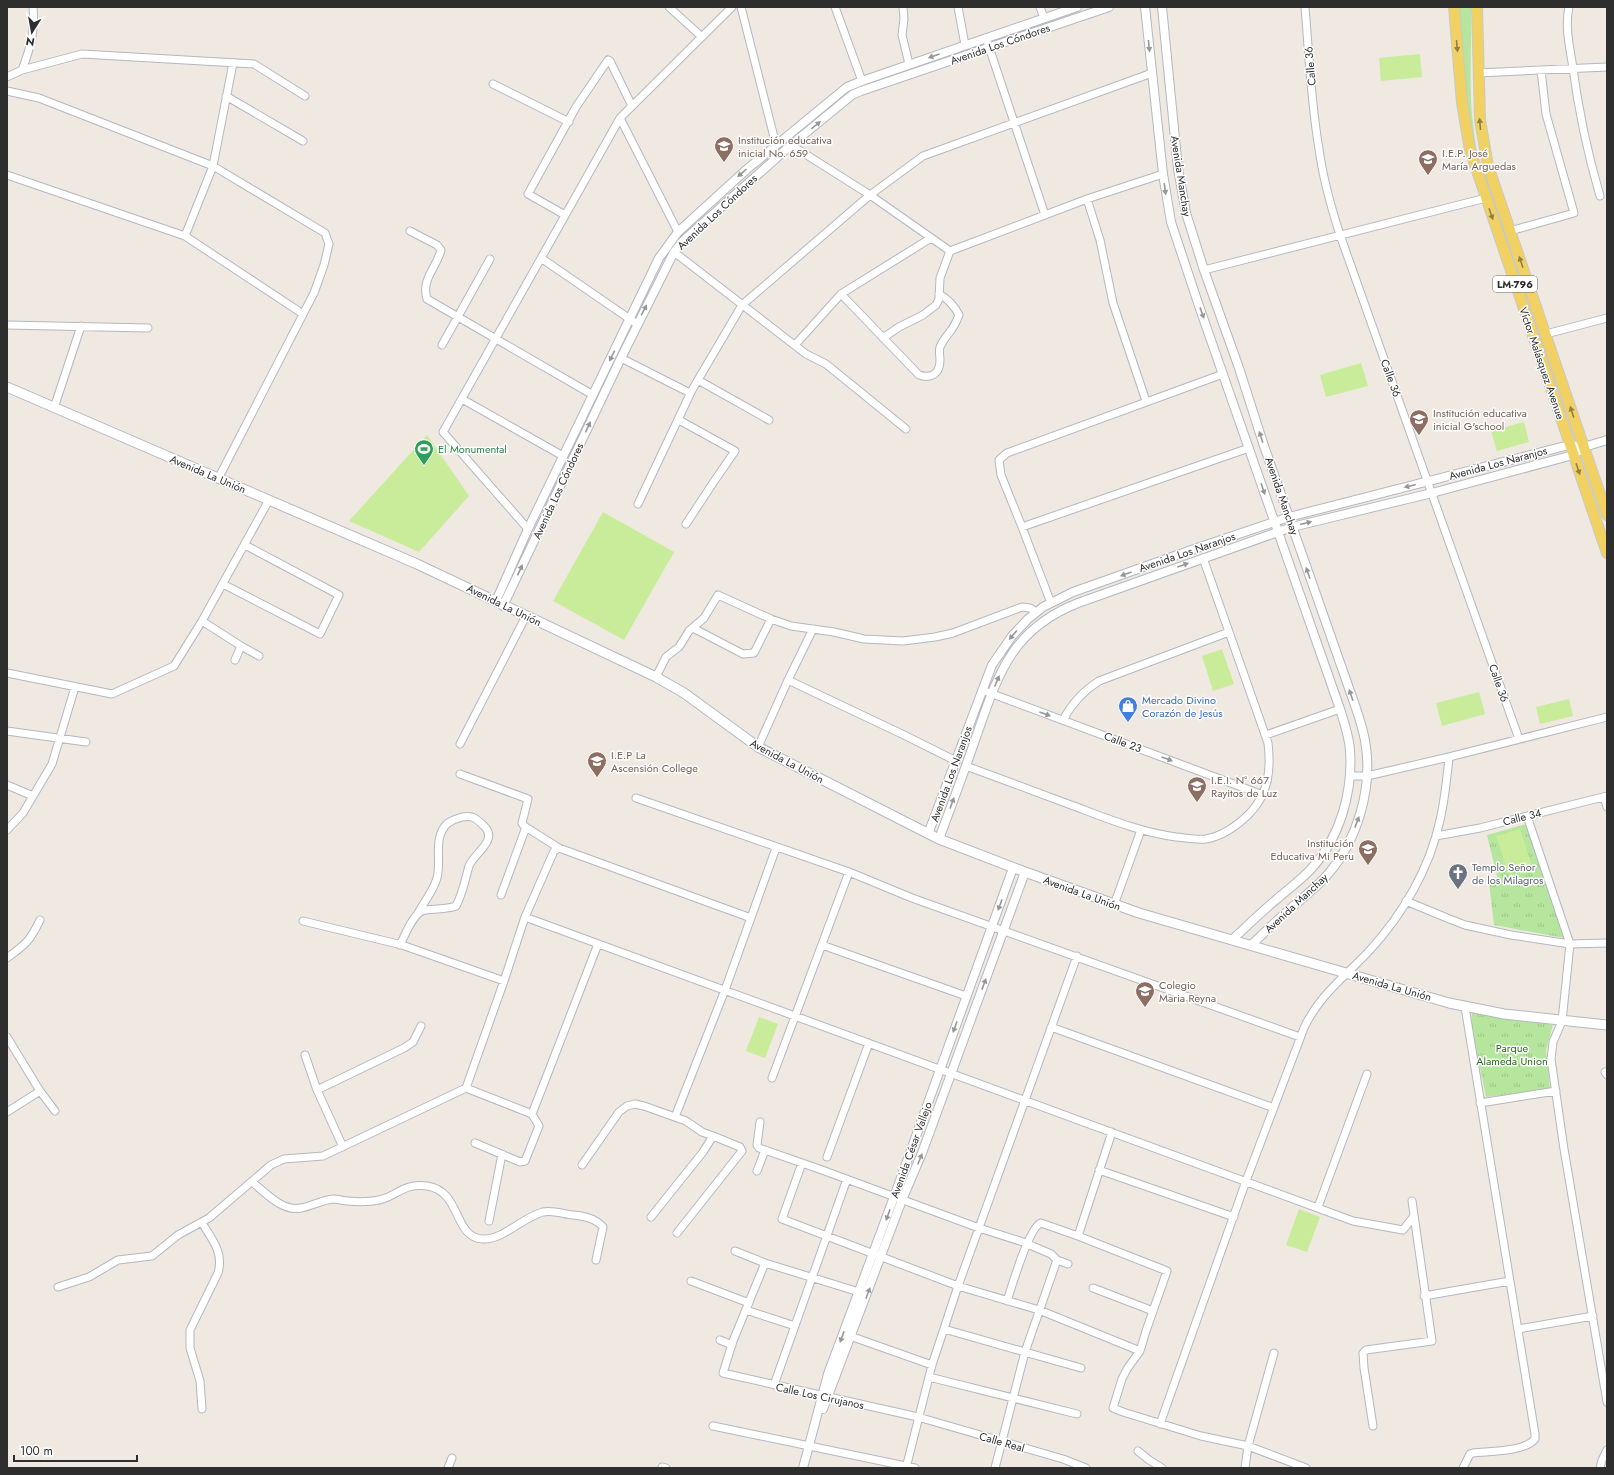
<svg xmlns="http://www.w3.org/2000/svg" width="1614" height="1475" font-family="Jost,sans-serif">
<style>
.grass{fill:#b6e59e}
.park{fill:url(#park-tufts)}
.pitch{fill:#c9ec9a}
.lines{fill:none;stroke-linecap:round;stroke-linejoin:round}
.minor-casing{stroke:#b4b7c1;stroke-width:9}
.tertiary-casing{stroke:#b4b7c1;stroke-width:10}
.secondary-casing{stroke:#b4b7c1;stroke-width:11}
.primary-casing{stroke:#c9c9c9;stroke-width:12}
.minor{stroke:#fff;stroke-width:7}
.tertiary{stroke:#fff;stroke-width:8}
.secondary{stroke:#fff;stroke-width:9}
.primary{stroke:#f2d163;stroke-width:10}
.oneway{fill:#969696}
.oneway2{fill:#908048}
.labels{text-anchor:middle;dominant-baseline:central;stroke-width:3;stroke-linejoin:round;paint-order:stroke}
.shield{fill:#fff;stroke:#6d6d6d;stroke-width:1}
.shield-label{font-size:10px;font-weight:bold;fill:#2e2e2e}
.street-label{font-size:11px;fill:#2e2e2e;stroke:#fff}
.education-label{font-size:11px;fill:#785e54;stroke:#fff;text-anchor:start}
.leisure-label{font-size:11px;fill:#27864d;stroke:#fff;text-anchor:start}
.shop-label{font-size:11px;fill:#366cbe;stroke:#fff;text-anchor:start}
.worship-label{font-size:11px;fill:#5b616d;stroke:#fff;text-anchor:start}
.park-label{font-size:11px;fill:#2c6e1b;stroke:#fff}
</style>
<defs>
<pattern id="park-tufts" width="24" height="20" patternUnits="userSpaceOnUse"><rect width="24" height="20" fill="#b6e59e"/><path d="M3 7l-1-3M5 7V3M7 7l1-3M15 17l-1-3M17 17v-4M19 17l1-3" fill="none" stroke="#9dc588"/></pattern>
</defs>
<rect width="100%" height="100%" fill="#efe9e1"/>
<path class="grass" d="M 1458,7 L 1471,7 C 1472,49 1468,91 1474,132 C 1476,153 1482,172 1488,192 L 1470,132 Z"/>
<path class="park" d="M 1527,824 L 1564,938 L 1494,925 L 1489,883 L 1491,880 L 1498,880 L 1487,835 Z
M 1472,1011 L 1553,1025 L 1546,1050 L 1550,1089 L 1486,1097 L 1471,1024 Z"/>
<path class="pitch" d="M 1420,54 L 1422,77 L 1381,81 L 1379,58 Z
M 1361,363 L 1368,386 L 1326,397 L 1320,375 Z
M 1524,422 L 1529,442 L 1497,451 L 1491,431 Z
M 427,435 L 469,496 L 419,552 L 349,521 Z
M 603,512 L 674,552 L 624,640 L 553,601 Z
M 1222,649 L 1234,684 L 1213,691 L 1202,656 Z
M 1479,692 L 1485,714 L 1442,726 L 1436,703 Z
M 1569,699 L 1573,716 L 1540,724 L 1536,707 Z
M 1520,829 L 1532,866 L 1508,874 L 1496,836 Z
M 759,1017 L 778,1024 L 765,1058 L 746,1051 Z
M 1299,1209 L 1320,1217 L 1307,1252 L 1286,1245 Z"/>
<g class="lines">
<g class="minor-casing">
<path id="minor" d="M 669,7 L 702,37
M 741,7 L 776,145
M 835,7 L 862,81
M 903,7 L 904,19 L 902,35 L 909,64
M 958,7 L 965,45
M 1040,7 L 1044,18
M 1305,7 C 1309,54 1311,103 1319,149 C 1323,179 1331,207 1340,235 L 1519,739
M 1569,7 C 1565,25 1569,44 1572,62 C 1578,107 1587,152 1600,196
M 986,38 L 1045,215
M 22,70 C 31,46 35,32 33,7
M 1478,73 L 1607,67
M 7,77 L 22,70 L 82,54 L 254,64 L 305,96
M 493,84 L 569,122
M 7,91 L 39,98 L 213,166 L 325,233 L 329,244 L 324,265 L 314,293 L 218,479
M 226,96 L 303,141
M 620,118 L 678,232
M 791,145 L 870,195 L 950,251
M 7,175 L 185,236 L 303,314
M 1087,199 L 1100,240 L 1113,303 L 1146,401
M 565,215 L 528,194 L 576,107 L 608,60 L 610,61 L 632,106
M 410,231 L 437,245 L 441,250 C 436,269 421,279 427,299 L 593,395
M 1510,231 L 1574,213 L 1546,114 L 1541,70
M 185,236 L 213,166 L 233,63
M 674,252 L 806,354 L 826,364 L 906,429
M 541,258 L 637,324
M 1204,270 L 1486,198
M 841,294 L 919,375 C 931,379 940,374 940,360 C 940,355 938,349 941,345 C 944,338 948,335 952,329 C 955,325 957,320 959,315 C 954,305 948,299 939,294
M 7,325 L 148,328
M 1546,334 L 1607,318
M 883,338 L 899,327 L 923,315 L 936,305 L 939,299 L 940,278 L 950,251 L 1087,199 L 1163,174
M 442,345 L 490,259
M 795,345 L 841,294 L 931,238
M 621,358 L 690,393
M 698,380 L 769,420
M 462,399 L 563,456
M 54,408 L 81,326
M 679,420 L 735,451 L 715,480 L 686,524
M 638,504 L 692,390 L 742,305 L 870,195 L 923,156 L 1152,73
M 1022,527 L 1249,448
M 528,529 L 443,432 L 620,118 L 732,7
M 223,584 L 320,634 L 339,595 L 245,545
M 1051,603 L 1022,527 L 1001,475 L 999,460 L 1007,453 L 1223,374
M 202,621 L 241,646 L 235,660
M 693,628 L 743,654 L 754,653 L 771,619
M 241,646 L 259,656
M 7,673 L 112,694 L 174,666 L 202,621 L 269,500
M 656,677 L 666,657 L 679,647 L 689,631 L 704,618 L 718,595 L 771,619 L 791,626 L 834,632 L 864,639 L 903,641 L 935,637 L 953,633 L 1022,607 L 1030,608 L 1036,612
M 788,680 L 904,735 L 956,761
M 982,690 L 1263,795
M 1063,720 C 1072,703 1083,691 1099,681 L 1229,632
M 7,731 L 86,742
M 1266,735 L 1340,709
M 460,744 L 526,616
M 758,747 L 788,680 L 813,629
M 966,766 C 1001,779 1036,792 1071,805 C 1106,818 1139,832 1176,837 C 1186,838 1196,840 1206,839 C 1223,836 1238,825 1250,813 C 1269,793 1271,769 1268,743 L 1203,558
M 460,774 L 528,799 L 522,823 L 524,826 L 559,848 L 751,918
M 1350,776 L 1367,776 L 1449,757 L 1607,717
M 7,785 L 33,796
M 1604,797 L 1607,807
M 636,798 L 849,872 L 912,898 L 1300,1037
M 1527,816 L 1570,944 L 1562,1021 L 1553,1042 L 1551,1059 L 1564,1149 L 1607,1402
M 7,830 L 23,813 L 52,764 L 75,687
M 1436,836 L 1480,828 L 1607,796
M 501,895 L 526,827
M 1406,901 L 1447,918 L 1465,925 L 1511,935 L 1570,944 L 1607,943
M 1114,905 L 1141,830
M 525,917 L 1353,1221 L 1403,1230 L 1414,1216
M 303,921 L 402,945 L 504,981
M 400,945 C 405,936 413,912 425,910 C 436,908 445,910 456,906 C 463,893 465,880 469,866 C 474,853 499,840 484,826 C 481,823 476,818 472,817 C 465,815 454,819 448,823 C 432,837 442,861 437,878 C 433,892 423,903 417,915
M 822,945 L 966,996
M 7,958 C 26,944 30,941 40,920
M 1051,1027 L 1274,1108
M 7,1037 L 40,1091 L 55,1111
M 305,1055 L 317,1090 L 343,1147
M 1605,1072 L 1607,1075
M 772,1078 L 849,872
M 466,1088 L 532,1114 L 539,1126 L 525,1161 L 520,1162 L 475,1143
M 317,1090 L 404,1048 L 413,1042 L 421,1026
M 1480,1103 L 1556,1091
M 7,1112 L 40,1091
M 532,1114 L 598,944
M 675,1117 L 725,990 L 776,848
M 760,1122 L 757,1145 L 759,1148 L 822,1170 L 979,1228 L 1023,1242 L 1051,1254 L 1057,1260 L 1068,1264
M 827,1157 L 869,1043
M 802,1163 L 782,1219 L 958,1286 L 1039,1310 L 1140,1351
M 582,1165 L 619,1112 L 627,1106 L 635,1104 L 644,1106 L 686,1121 L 702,1132 L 713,1136 L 703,1152 L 651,1217
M 1099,1170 L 1234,1217
M 757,1171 L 765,1150
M 252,1182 C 265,1192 282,1212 301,1208 C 312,1206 322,1200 333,1199 C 338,1199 343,1201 348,1201 C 358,1202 370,1202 379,1200 C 398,1196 402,1183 427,1186 C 462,1191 453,1238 483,1239 C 503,1240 523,1217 543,1212 C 553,1210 563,1214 573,1215 C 584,1216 595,1218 603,1227 L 596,1260
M 1318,1207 L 1367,1074
M 489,1221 L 502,1154
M 202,1223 C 212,1239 224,1253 218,1273 L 190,1330 L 190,1348 L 200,1381 L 202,1409
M 677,1233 L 742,1151 L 740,1147 L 713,1136
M 1078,1236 L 1112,1132
M 735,1251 L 765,1263 L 859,1292
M 765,1263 L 733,1341 L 723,1373 L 918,1417 L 1063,1459 L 1086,1468
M 691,1281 L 749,1303
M 58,1287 L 89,1277 L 118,1260 L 152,1256 L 178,1235 L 209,1218 L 271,1165 L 284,1159 L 323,1156 L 466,1088 L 504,981 L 525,917 L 554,851 L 559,848
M 1093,1288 L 1153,1311
M 1424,1296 L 1510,1281
M 1007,1301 C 1012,1286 1029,1227 1041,1223 L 1078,1236 L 1167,1271 L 1146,1331 L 1140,1351 L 1127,1369 L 1122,1379 L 1113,1408 L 1123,1412 L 1201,1436 L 1248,1446 L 1306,1468
M 746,1310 L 795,1326
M 944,1329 L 1081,1368
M 1518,1329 L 1593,1316
M 850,1336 L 932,1365
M 720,1340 L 732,1345
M 929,1377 L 1077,1414
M 774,1385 L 847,1179
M 1160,1424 L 1246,1181 L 1304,1028 C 1319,995 1346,976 1370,950 C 1403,914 1430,868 1440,820 C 1445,799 1447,778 1449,757
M 713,1426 L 915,1468
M 1373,1426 L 1364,1368 L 1363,1353 L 1366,1350 L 1432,1341 L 1412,1201
M 1138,1451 L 1149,1460 L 1162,1468
M 662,1467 L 666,1468
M 448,1468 L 452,1458
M 906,1468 L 932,1365 L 958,1286 L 1077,956
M 995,1468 L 1025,1352 L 1057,1260
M 1245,1468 L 1248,1446 L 1274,1353
M 1463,1468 L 1470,1454 L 1473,1453 C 1490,1451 1524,1452 1535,1439 L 1535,1434 L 1465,1007
M 1600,1468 L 1602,1460 L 1607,1450"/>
</g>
<g class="tertiary-casing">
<path id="tertiary" d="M 1145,7 L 1163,174 L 1171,222 L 1199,306 L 1340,709 C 1344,722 1349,736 1350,750 C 1353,792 1340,838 1311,869 C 1301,880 1288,889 1277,899 C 1261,912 1247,926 1232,940
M 1162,7 L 1178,169 L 1186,213 L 1204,270 L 1239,368 L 1263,443 L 1351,694 C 1357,711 1364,729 1366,747 C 1372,790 1357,840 1329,873 C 1318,886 1304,897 1291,908 C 1277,920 1264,933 1251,945
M 496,601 L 528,529 L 659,258 L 678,232 L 746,170 L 847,87 L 862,81 L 1077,7
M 503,606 L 621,358 L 674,252 L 683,241 L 791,145 L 852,95 L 861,91 L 1109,7
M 928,834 L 992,665 L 1012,636 L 1028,619 L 1043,607 L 1073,592 L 1197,548 L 1289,517 L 1569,445 L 1575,446
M 939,839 C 951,807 963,775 974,743 C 997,678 1009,630 1078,603 L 1292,527 L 1432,493 L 1573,455 L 1584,447 L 1607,440
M 823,1409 L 902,1200 L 922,1153 L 1025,872
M 803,1468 L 828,1374 L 894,1197 L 1013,868"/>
</g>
<g class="secondary-casing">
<path id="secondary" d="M 7,387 L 417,564 L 656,677 L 684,693 L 758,747 L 939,839 L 1025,872 L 1139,913 L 1449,1003 L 1504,1014 L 1607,1025"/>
</g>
<g class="primary-casing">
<path id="primary" d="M 1454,7 L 1462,103 L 1470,150 L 1607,553
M 1477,7 L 1480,120 L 1488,166 L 1607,515"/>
</g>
<use href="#minor" class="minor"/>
<use href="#tertiary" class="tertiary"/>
<use href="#secondary" class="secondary"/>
<use href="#primary" class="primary"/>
</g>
<defs><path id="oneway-solid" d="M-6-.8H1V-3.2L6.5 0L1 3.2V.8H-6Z"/></defs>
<g class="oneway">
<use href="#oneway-solid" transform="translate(1149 46) rotate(84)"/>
<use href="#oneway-solid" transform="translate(934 56) rotate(161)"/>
<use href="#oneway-solid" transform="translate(816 125) rotate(-39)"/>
<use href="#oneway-solid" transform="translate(742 173) rotate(138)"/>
<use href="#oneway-solid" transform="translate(1165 189) rotate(82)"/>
<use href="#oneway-solid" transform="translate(644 310) rotate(-63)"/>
<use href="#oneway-solid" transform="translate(1202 313) rotate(70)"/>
<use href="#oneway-solid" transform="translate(612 356) rotate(116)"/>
<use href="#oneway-solid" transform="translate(588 427) rotate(-65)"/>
<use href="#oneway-solid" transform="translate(1261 437) rotate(-108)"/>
<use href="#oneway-solid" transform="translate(1410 486) rotate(166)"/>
<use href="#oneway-solid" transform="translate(1263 489) rotate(71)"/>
<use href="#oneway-solid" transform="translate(1306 523) rotate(-14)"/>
<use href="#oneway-solid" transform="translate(1183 565) rotate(-20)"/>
<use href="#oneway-solid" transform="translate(520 570) rotate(-65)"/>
<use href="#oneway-solid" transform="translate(1308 573) rotate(-109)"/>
<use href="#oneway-solid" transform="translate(1126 574) rotate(160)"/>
<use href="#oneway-solid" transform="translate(1013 635) rotate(131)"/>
<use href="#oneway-solid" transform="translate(997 681) rotate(-67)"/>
<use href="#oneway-solid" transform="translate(1351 695) rotate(-109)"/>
<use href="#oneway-solid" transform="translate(1045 714) rotate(20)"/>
<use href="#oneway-solid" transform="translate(1167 759) rotate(20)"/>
<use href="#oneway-solid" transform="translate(952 803) rotate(-70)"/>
<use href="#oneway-solid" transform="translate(1357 822) rotate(-69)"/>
<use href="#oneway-solid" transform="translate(1000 905) rotate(110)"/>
<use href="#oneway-solid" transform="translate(984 984) rotate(-70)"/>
<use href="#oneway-solid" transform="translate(955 1027) rotate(110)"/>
<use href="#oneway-solid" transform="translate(920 1159) rotate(-68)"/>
<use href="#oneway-solid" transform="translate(888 1215) rotate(110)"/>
<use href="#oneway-solid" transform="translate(868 1293) rotate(-69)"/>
<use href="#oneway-solid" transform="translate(842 1337) rotate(110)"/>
</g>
<g class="oneway2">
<use href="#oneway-solid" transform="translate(1457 46) rotate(85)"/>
<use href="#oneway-solid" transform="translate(1480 124) rotate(-95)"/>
<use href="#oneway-solid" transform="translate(1491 214) rotate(71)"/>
<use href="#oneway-solid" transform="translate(1521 262) rotate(-109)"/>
<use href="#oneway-solid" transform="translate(1572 412) rotate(-108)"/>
<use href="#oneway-solid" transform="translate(1578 469) rotate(71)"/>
</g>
<defs>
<g id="school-pin" transform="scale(1)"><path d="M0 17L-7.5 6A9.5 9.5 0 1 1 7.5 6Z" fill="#8d6e63" stroke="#fff"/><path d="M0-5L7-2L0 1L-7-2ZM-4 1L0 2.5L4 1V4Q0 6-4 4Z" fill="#fff"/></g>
<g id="stadium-pin" transform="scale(1)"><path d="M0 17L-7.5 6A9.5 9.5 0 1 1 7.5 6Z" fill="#2e9e5b" stroke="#fff"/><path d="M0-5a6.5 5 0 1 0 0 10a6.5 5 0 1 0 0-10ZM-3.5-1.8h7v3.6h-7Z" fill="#fff"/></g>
<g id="shop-pin" transform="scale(1)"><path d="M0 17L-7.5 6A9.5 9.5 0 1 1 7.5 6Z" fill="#3f7fe0" stroke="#fff"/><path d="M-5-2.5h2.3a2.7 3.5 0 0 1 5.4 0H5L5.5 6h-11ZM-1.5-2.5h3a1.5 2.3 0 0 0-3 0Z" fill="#fff"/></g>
<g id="church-pin" transform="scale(1)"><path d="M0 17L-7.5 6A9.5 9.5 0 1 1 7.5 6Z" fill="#6b7280" stroke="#fff"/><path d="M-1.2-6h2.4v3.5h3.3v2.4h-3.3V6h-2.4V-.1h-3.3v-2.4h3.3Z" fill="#fff"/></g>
</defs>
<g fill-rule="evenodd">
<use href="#school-pin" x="724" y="146"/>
<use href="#school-pin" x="1428" y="159"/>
<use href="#school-pin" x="1419" y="419"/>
<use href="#stadium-pin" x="424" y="449"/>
<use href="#shop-pin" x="1128" y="706"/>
<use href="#school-pin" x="597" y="761"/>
<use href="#school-pin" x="1197" y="786"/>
<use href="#school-pin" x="1368" y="849"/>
<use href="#church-pin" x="1458" y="873"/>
<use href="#school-pin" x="1145" y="991"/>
</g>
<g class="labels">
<rect class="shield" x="1493" y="276" width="44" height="16" rx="3"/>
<g class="shield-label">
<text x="1515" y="284">LM-796</text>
</g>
<g class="street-label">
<text transform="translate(1000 44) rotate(-19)">Avenida Los Cóndores</text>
<text transform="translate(1310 66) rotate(-95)">Calle 36</text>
<text transform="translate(1181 176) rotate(81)">Avenida Manchay</text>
<text transform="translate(717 212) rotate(-43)">Avenida Los Cóndores</text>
<text transform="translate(1542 363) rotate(71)">Víctor Malásquez Avenue</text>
<text transform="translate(1391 378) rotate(70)">Calle 36</text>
<text transform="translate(1498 463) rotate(-15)">Avenida Los Naranjos</text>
<text transform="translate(208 474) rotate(23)">Avenida La Unión</text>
<text transform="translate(558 491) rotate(-65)">Avenida Los Cóndores</text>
<text transform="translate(1282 496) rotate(71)">Avenida Manchay</text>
<text transform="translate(1187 552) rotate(-19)">Avenida Los Naranjos</text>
<text transform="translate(504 605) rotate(26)">Avenida La Unión</text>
<text transform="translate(1499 683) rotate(71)">Calle 36</text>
<text transform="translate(1123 742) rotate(20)">Calle 23</text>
<text transform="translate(787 761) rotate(28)">Avenida La Unión</text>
<text transform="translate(951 774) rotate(-70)">Avenida Los Naranjos</text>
<text transform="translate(1522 817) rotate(-14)">Calle 34</text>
<text transform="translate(1082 893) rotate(20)">Avenida La Unión</text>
<text transform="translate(1296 903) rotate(-43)">Avenida Manchay</text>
<text transform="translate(1392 986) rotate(16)">Avenida La Unión</text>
<text transform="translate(911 1150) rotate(-70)">Avenida César Vallejo</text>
<text transform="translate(820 1396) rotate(12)">Calle Los Cirujanos</text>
<text transform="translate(1002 1442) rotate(16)">Calle Real</text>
</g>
<g class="education-label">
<text x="738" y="140">Institución educativa<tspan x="738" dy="13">inicial No. 659</tspan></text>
<text x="1442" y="153">I.E.P. José<tspan x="1442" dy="13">María Arguedas</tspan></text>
<text x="1433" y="413">Institución educativa<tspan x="1433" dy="13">inicial G'school</tspan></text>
<text x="611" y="755">I.E.P La<tspan x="611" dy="13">Ascensión College</tspan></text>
<text x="1211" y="780">I.E.I. N° 667<tspan x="1211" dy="13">Rayitos de Luz</tspan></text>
<text x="1354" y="843" text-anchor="end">Institución<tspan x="1354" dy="13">Educativa Mi Peru</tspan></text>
<text x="1159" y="985">Colegio<tspan x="1159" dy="13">Maria Reyna</tspan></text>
</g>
<g class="leisure-label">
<text x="438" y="449">El Monumental</text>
</g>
<g class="shop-label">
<text x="1142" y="700">Mercado Divino<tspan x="1142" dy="13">Corazón de Jesús</tspan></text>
</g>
<g class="worship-label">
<text x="1472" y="867">Templo Señor<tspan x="1472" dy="13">de los Milagros</tspan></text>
</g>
<g class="park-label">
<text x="1512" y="1048">Parque<tspan x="1512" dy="13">Alameda Union</tspan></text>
</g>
</g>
<rect width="1614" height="1475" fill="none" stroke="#2e2e2e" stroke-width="16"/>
<g transform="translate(32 32) rotate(191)" stroke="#ffffff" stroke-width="3" paint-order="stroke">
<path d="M0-3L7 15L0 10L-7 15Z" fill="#2e2e2e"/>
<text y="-6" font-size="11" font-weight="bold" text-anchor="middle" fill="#2e2e2e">N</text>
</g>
<path d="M14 1455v6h123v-6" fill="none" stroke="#2e2e2e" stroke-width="2"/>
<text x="20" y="1455" font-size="12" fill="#2e2e2e" stroke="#ffffff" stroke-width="3" paint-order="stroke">100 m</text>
</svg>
